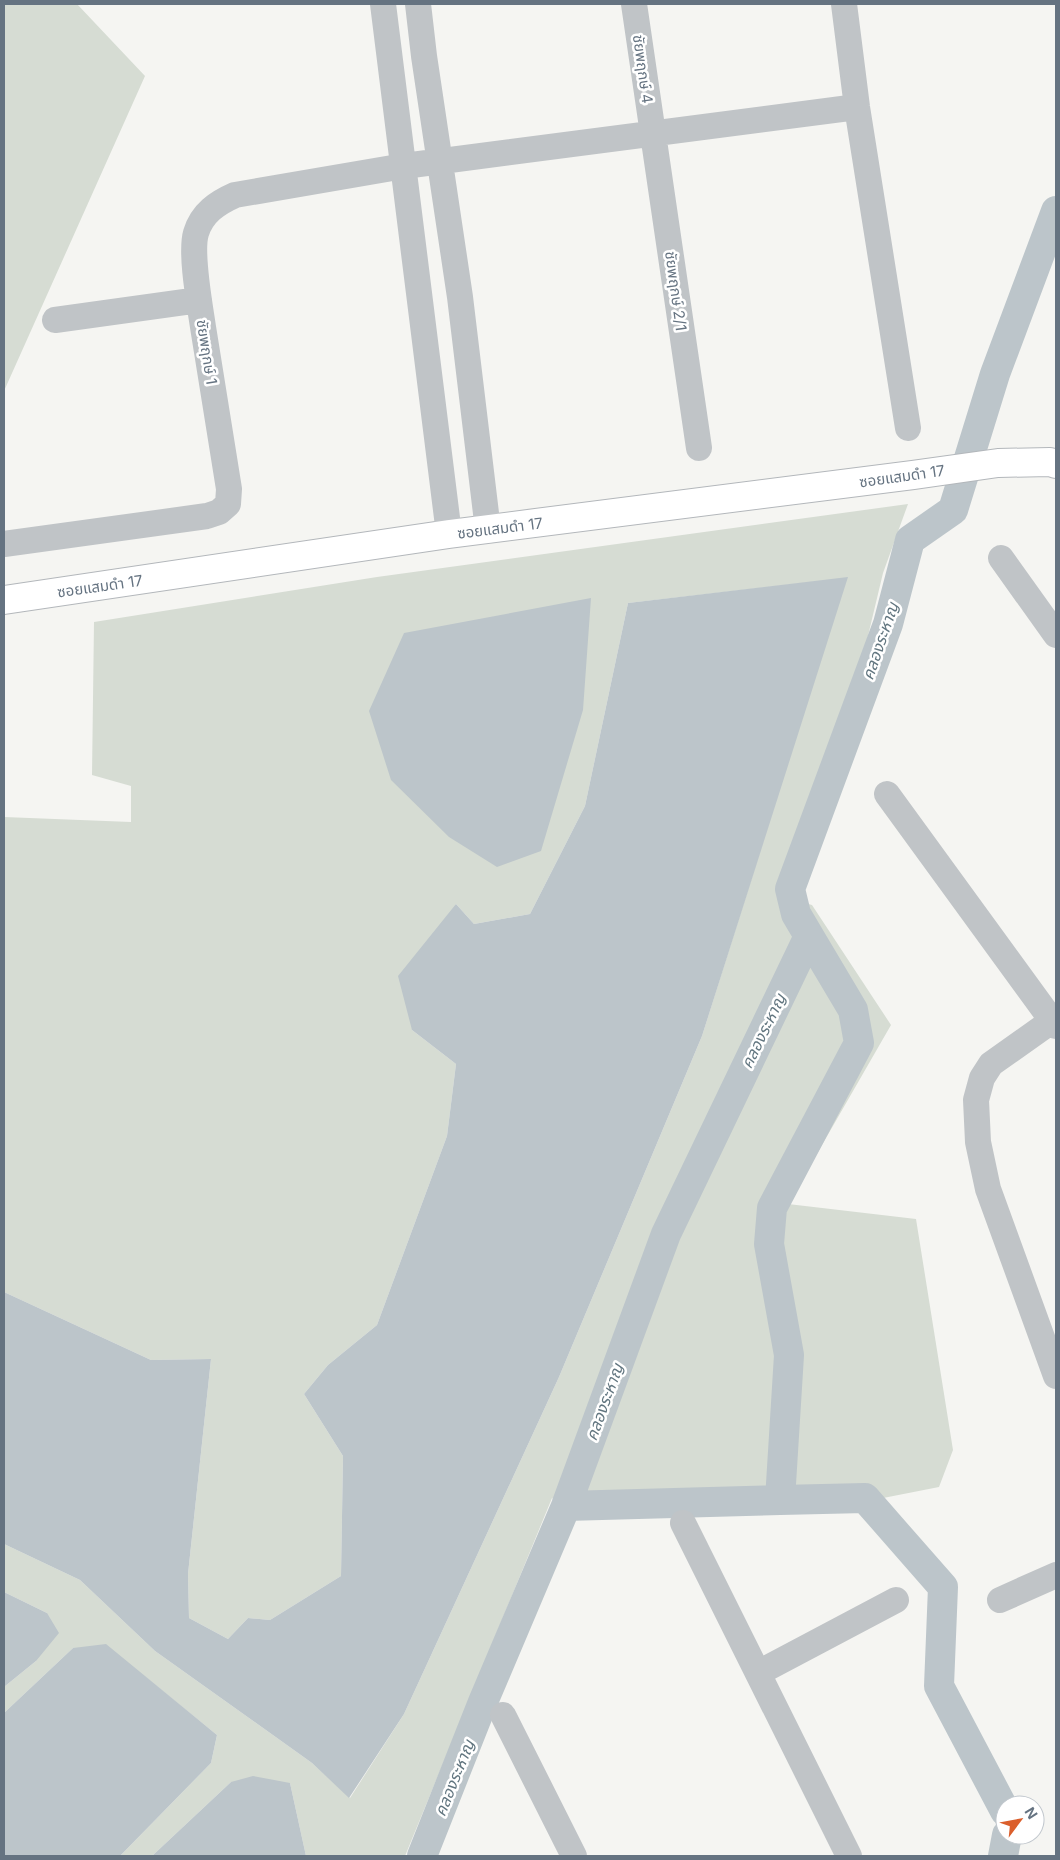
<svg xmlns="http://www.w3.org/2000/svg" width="1060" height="1860" font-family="Inter,'Noto Sans Thai',sans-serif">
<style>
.green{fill:#d6dcd3}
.water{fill:#bcc5ca}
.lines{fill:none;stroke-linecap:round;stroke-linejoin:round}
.canal{stroke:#bcc5ca;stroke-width:30}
.secondary-casing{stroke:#b3b7bb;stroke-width:30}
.street{stroke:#c0c4c7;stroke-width:26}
.secondary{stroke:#fff;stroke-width:28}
.labels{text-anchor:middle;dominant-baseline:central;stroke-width:5;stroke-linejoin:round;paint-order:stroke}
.street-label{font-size:15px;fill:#657381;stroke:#fff}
.water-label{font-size:16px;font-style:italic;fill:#61757f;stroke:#fff}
</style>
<rect width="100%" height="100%" fill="#f5f5f2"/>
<path class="green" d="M 4,4 L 77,4 L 145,76 L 4,391 Z
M 908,504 L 883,573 L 867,640 L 776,895 L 812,905 L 891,1025 L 788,1204 L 916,1219 L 953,1450 L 939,1487 L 807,1513 L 570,1513 L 552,1498 L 405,1856 L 306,1856 L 290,1783 L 231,1782 L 152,1856 L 120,1856 L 211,1763 L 217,1735 L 143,1675 L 73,1648 L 4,1713 L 4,1687 L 36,1661 L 47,1613 L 4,1592 L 4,1544 L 80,1580 L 155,1651 L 312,1763 L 350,1798 L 404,1714 L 559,1377 L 702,1036 L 846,578 L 628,603 L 585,806 L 530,914 L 474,924 L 456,904 L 412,1030 L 456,1064 L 447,1136 L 377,1325 L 328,1365 L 304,1394 L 343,1456 L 341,1576 L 270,1620 L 248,1618 L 228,1639 L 189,1618 L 188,1574 L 211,1359 L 151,1360 L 4,1292 L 4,817 L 131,822 L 131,786 L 92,775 L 94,622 L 377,577 Z"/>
<path class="water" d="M 848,577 L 702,1036 L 559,1377 L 404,1714 L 349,1798 L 312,1763 L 155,1651 L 80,1580 L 4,1544 L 4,1292 L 151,1360 L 211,1359 L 188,1574 L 189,1618 L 228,1639 L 248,1618 L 270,1620 L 341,1576 L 343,1456 L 304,1394 L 328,1365 L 377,1325 L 447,1136 L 456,1064 L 412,1030 L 398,976 L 456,904 L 474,924 L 530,914 L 585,806 L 628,603 Z
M 591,598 L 583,710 L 541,851 L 497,867 L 449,837 L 391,780 L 369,711 L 404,633 Z
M 4,1592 L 47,1613 L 59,1633 L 36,1661 L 4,1687 Z
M 106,1644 L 217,1735 L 211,1763 L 120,1856 L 4,1856 L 4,1713 L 73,1648 Z
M 253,1776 L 290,1783 L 306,1856 L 152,1856 L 231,1782 Z"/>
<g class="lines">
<path class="canal" d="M 809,936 L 853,1010 L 859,1043 L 772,1208 L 769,1244 L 789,1355 L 780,1500 L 865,1498 L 943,1587 L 939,1686 L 1005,1811
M 566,1506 L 780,1500
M 422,1856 L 483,1702 L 566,1506 L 666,1234 L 809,936 L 796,914 L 790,889 L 888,624 L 910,540 L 953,510 L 995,374 L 1056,211
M 1003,1856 L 1007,1835"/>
<g class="secondary-casing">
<path id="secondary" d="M 4,600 L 449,534 L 913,475 L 998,463 L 1050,462 L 1056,464"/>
</g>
<path class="street" d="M 383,4 L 449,534
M 418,4 L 424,56 L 460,297 L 488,530
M 634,4 L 699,448
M 844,4 L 857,107 L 908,428
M 55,320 L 199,300
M 4,544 L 207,516 L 219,512 L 228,504 L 229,489 C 220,435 212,381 203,327 C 200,306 190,253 196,233 C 202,213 217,203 235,195 L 404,166 L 857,107
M 1001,558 L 1056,635
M 887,794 L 1056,1026
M 1056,1018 L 991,1064 L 982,1078 L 976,1100 L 978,1142 L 988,1189 L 1056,1376
M 683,1523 L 849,1856
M 1000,1600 L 1056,1575
M 758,1673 L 896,1600
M 503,1715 L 574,1856"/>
<use href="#secondary" class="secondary"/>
</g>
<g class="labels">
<g class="street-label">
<text transform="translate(643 69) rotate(82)">ชัยพฤกษ์ 4</text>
<text transform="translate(676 291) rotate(82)">ชัยพฤกษ์ 2/1</text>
<text transform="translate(207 352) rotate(81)">ชัยพฤกษ์ 1</text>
<text transform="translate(902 476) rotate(-8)">ซอยแสมดำ 17</text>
<text transform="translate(500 528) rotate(-7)">ซอยแสมดำ 17</text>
<text transform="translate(100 586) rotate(-8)">ซอยแสมดำ 17</text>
</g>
<g class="water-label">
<text transform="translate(880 641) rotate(-71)">คลองระหาญ</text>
<text transform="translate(763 1031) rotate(-64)">คลองระหาญ</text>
<text transform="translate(604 1402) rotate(-70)">คลองระหาญ</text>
<text transform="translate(454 1778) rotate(-68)">คลองระหาญ</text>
</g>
</g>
<rect width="1060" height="1860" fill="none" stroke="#657381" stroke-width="10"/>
<g transform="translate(1020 1820) rotate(58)"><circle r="24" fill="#ffffff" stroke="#c1c7cd"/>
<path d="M0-4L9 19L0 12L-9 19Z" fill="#db5f2c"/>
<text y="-8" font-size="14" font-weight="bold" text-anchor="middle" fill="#657381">N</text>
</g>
</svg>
